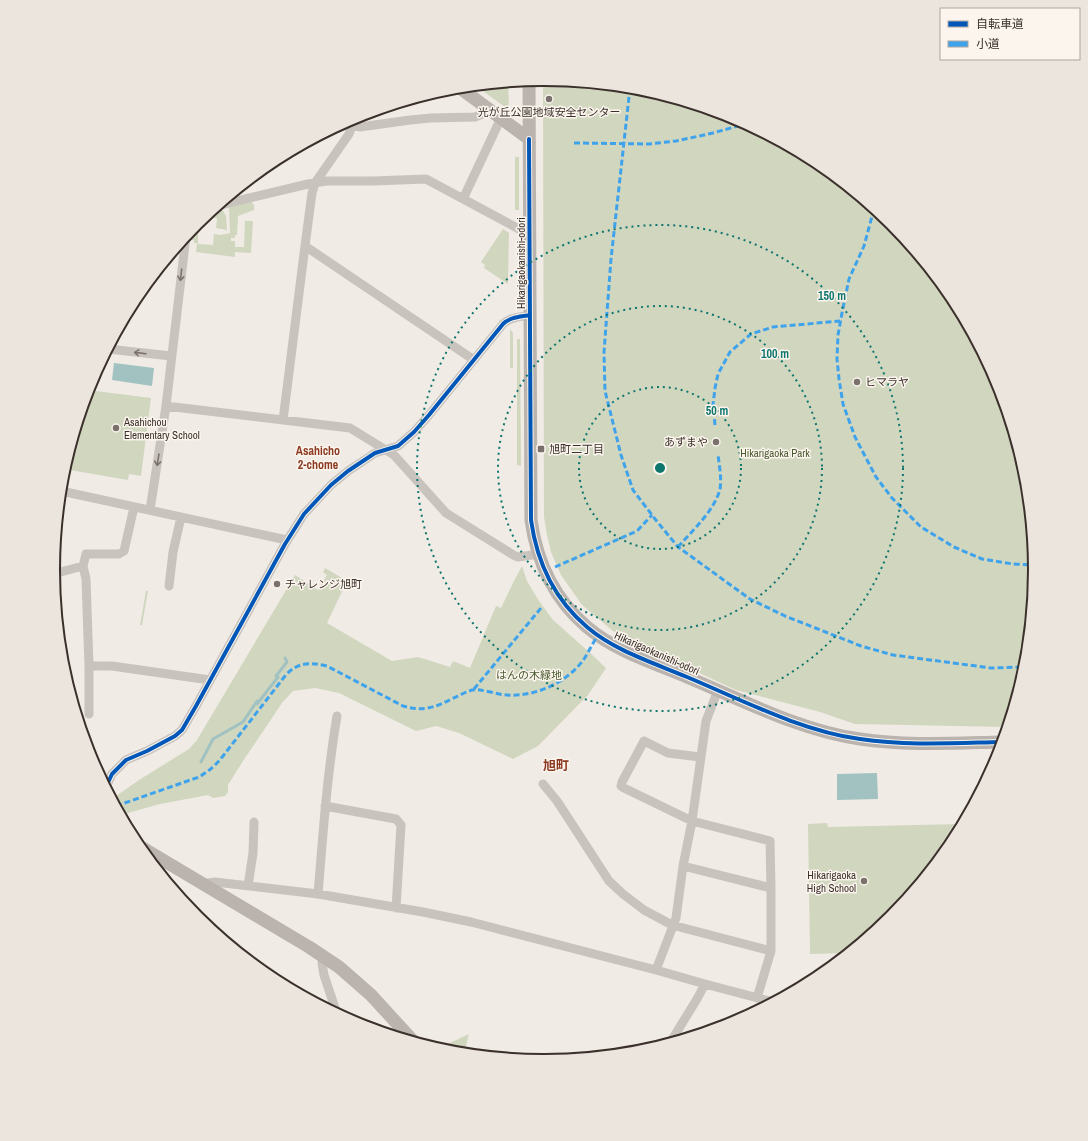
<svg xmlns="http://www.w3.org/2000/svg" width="1088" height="1141" font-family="'Archivo Narrow','Noto Sans JP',sans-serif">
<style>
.green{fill:#d1d6bf}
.water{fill:#a1c2c1}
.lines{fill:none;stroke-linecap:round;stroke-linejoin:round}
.stream{stroke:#a1c2c1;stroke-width:3}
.street{stroke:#c9c3be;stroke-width:9}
.secondary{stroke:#bab3ae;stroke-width:13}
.quiet{stroke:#3fa3eb;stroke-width:3;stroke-dasharray:6 3;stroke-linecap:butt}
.cycleway-casing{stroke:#fbf5ee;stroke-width:6}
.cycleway{stroke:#0057b8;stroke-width:4}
.oneway{stroke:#7b726d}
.ring{fill:none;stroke:#0f766e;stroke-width:2;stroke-dasharray:2 4}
.poi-dot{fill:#7a716c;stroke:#fbf5ee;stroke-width:1.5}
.labels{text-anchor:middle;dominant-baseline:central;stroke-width:3;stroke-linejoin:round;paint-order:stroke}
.poi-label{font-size:11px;fill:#3b302b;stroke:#fbf5ee;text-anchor:start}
.street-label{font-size:11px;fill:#3b302b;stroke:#fbf5ee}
.park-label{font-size:11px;fill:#4a5a2e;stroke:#fbf5ee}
.neighbourhood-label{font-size:12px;font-weight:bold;fill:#8c3b22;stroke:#fbf5ee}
.quarter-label{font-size:13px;font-weight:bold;fill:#8c3b22;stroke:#fbf5ee}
.rim{fill:none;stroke:#3b302b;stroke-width:2}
.centre{fill:#0f766e;stroke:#fbf5ee;stroke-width:2}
.ring-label{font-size:12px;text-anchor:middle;font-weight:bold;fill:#0f766e;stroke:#fbf5ee;stroke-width:3;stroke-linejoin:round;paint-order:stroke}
</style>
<rect width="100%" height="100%" fill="#f0ebe5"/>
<path class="green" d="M 543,80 L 640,89 L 732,117 L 817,162 L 891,223 L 952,298 L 998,383 L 1026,475 L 1035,571 L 1026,667 L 1007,727 L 855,724 L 820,712 L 736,690 L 619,636 L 582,605 L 561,575 L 557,566 L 551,552 L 547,535 L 544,517 Z
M 508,83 L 509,105 L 505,107 L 476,86 Z
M 515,157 L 519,157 L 519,210 L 515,210 Z
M 251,201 L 254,205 L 254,210 L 238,216 L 237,235 L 235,235 L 235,238 L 231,238 L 231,241 L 235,241 L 235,247 L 244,247 L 245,221 L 253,221 L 251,253 L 235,252 L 235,257 L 196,252 L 197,243 L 194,243 L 194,240 L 188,240 L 189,233 L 194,227 L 193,233 L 198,233 L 198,244 L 213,245 L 214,234 L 221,235 L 230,233 L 229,207 Z
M 222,209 L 226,216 L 227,230 L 216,228 L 217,218 L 204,218 L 212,211 Z
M 503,229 L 509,233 L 508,284 L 484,268 L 485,265 L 481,262 Z
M 510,329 L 513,333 L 513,368 L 510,368 Z
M 517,339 L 520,339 L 521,466 L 517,465 Z
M 88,390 L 151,398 L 141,476 L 129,474 L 128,480 L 64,469 Z
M 522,566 L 527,581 L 539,601 L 553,620 L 588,651 L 606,668 L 588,695 L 538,746 L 513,759 L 459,733 L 436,726 L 416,731 L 339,693 L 315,688 L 293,691 L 282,703 L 243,761 L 228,785 L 228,792 L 225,796 L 213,798 L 208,795 L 160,804 L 124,814 L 122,817 L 112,799 L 139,780 L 189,749 L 197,740 L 295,575 L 318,590 L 327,575 L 323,572 L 325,568 L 347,581 L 327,623 L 392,661 L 418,657 L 450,667 L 453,661 L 470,668 L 496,606 L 501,608 L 513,583 Z
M 146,591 L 148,591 L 142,625 L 140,625 Z
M 827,823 L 828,827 L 962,824 L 952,843 L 891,918 L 848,953 L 810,954 L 808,824 Z
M 469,1034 L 464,1054 L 448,1052 L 437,1049 Z"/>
<path class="water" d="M 114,363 L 154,368 L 152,386 L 112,380 Z
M 877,773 L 878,799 L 837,800 L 837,774 Z"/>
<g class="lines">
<path class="stream" d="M 276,676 L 287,662 L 285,658
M 257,704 L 278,677 L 277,675
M 201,762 L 213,739 L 243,722 L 257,701 L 259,702"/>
<path class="street" d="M 347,122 L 352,125 L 360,127 L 410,120 L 431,118 L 475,117 L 490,111
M 463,199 L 501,118
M 220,205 L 308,184 L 327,181 L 373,181 L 426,179 L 530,235
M 305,246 L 312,193 L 315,183 L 349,134 L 352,125 L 358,116
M 108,349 L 171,356
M 166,406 L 350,428 L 394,455 L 446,513 L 515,556 L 518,557 L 539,554
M 283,420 L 305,246 L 474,360
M 61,491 L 287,540
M 150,510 L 166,406 L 186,236
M 53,574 L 83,566
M 169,586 L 173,552 L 181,517
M 89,666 L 112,666 L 210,680
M 718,690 L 706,721 L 692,821 L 683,866 L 676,918 L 656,970 L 705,984 L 773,1002
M 89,714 L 89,666 L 86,579 L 83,566 L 86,554 L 119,554 L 124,551 L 134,507
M 543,784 L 557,801 L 609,881 L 623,894 L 644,910 L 672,925 L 771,951 L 757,998
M 106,787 L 112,774 L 126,760 L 147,751 L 175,736 L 182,730 L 196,706 L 285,544 L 304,514 L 331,485 L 348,471 L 375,453 L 398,446 L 414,432 L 429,415 L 503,324 C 510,317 520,317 530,315
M 325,806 L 396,819 L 401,825 L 396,908
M 683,866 L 771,888 L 770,841 L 692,821 L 624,788 L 621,786 L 622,782 L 644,741 L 668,753 L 700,757
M 202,884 L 215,882 L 318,894 L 423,912 L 471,922 L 656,970
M 248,886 L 253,853 L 254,822
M 771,888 L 771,951
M 318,894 C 323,834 327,775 337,716
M 325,957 L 322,963 L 324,975 L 337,1014
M 670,1043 L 697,999 L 705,984"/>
<path class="secondary" d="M 529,81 L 531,520 C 537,563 554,599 587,627 C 615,651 654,663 687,677 C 742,700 801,731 860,739 C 907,746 955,743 1002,742
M 460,88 L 529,139
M 136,844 L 309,947 L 339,967 L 371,995 L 414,1042"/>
<path class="quiet" d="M 630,88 L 611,259 L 604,352 L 605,391 L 621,455 L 633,490 L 655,519 L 678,547 L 750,599 L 785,616 L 861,646 L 893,655 L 991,668 L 1025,667
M 574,143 L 649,144 L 676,141 L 713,133 L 745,124
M 874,209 L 864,246 L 849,279 L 842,313 L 838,335 L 837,359 L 839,379 L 843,404 L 855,437 L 876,477 L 892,498 L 921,527 L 954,547 L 982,559 L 1013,564 L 1034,565
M 715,425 L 713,405 L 715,388 L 718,374 L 730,352 L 751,334 L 773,327 L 840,321
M 678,547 C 692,531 715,510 720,489 C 722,478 719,465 718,454
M 555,567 L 637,531 L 652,515
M 474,689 L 541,608
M 116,806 L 199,777 C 209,771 216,765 223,756 L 285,676 C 297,662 310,662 327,666 L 403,706 C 433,715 446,699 472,690 C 479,688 499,695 507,695 C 536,697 568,682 584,659 C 589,651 593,643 598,635"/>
<g class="cycleway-casing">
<path id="cycleway" d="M 529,139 L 531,520 C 537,563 554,599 587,627 C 615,651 654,663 687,677 C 742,700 801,731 860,739 C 907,746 955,743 1002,742
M 106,787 L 112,774 L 126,760 L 147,751 L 175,736 L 182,730 L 196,706 L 285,544 L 304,514 L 331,485 L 348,471 L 375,453 L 398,446 L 414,432 L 429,415 L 503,324 C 510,317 520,317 530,315"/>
</g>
<use href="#cycleway" class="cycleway"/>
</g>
<defs><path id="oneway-shaft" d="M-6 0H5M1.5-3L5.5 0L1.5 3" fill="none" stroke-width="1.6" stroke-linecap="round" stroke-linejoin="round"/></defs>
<g class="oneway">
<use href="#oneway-shaft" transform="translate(181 275) rotate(97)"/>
<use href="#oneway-shaft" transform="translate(140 353) rotate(-173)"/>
<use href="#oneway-shaft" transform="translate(158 460) rotate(99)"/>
</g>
<g class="ring">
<circle cx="660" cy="468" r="81"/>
<circle cx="660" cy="468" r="162"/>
<circle cx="660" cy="468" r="243"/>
</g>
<g class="poi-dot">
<circle cx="549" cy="99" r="4"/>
<circle cx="857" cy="382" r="4"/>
<circle cx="116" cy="428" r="4"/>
<circle cx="716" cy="442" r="4"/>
<rect x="537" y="445" width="8" height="8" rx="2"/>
<circle cx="277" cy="584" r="4"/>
<circle cx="864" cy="881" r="4"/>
</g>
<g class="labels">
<g class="poi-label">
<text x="549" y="112" text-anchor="middle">光が丘公園地域安全センター</text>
<text x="865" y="382">ヒマラヤ</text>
<text x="124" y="422">Asahichou<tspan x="124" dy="13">Elementary School</tspan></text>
<text x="708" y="442" text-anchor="end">あずまや</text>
<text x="549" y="449">旭町二丁目</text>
<text x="285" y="584">チャレンジ旭町</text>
<text x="856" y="875" text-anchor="end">Hikarigaoka<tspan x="856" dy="13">High School</tspan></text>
</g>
<g class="street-label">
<text transform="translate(521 263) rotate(-90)">Hikarigaokanishi-odori</text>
<text transform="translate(657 653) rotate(24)">Hikarigaokanishi-odori</text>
</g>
<g class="park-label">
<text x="775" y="453">Hikarigaoka Park</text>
<text x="529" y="675">はんの木緑地</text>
</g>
<g class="neighbourhood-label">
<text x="318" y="451">Asahicho<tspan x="318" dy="14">2-chome</tspan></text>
</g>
<g class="quarter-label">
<text x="556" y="765">旭町</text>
</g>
</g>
<path d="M0 0H1088V1141H0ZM60 570a484 484 0 1 1 968 0a484 484 0 1 1-968 0Z" fill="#ece5de" fill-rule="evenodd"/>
<path class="rim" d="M60 570a484 484 0 1 1 968 0a484 484 0 1 1-968 0Z"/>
<circle cx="660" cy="468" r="6" class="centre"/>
<g class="ring-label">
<text x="832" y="300">150 m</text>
<text x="775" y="358">100 m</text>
<text x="717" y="415">50 m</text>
</g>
<rect x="940" y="8" width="140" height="52" fill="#fbf5ee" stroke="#aea6a0"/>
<rect x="948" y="21" width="20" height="6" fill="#0057b8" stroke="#aea6a0"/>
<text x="976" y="28" font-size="12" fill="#3b302b">自転車道</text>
<rect x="948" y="41" width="20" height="6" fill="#3fa3eb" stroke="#aea6a0"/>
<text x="976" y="48" font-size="12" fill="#3b302b">小道</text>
</svg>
